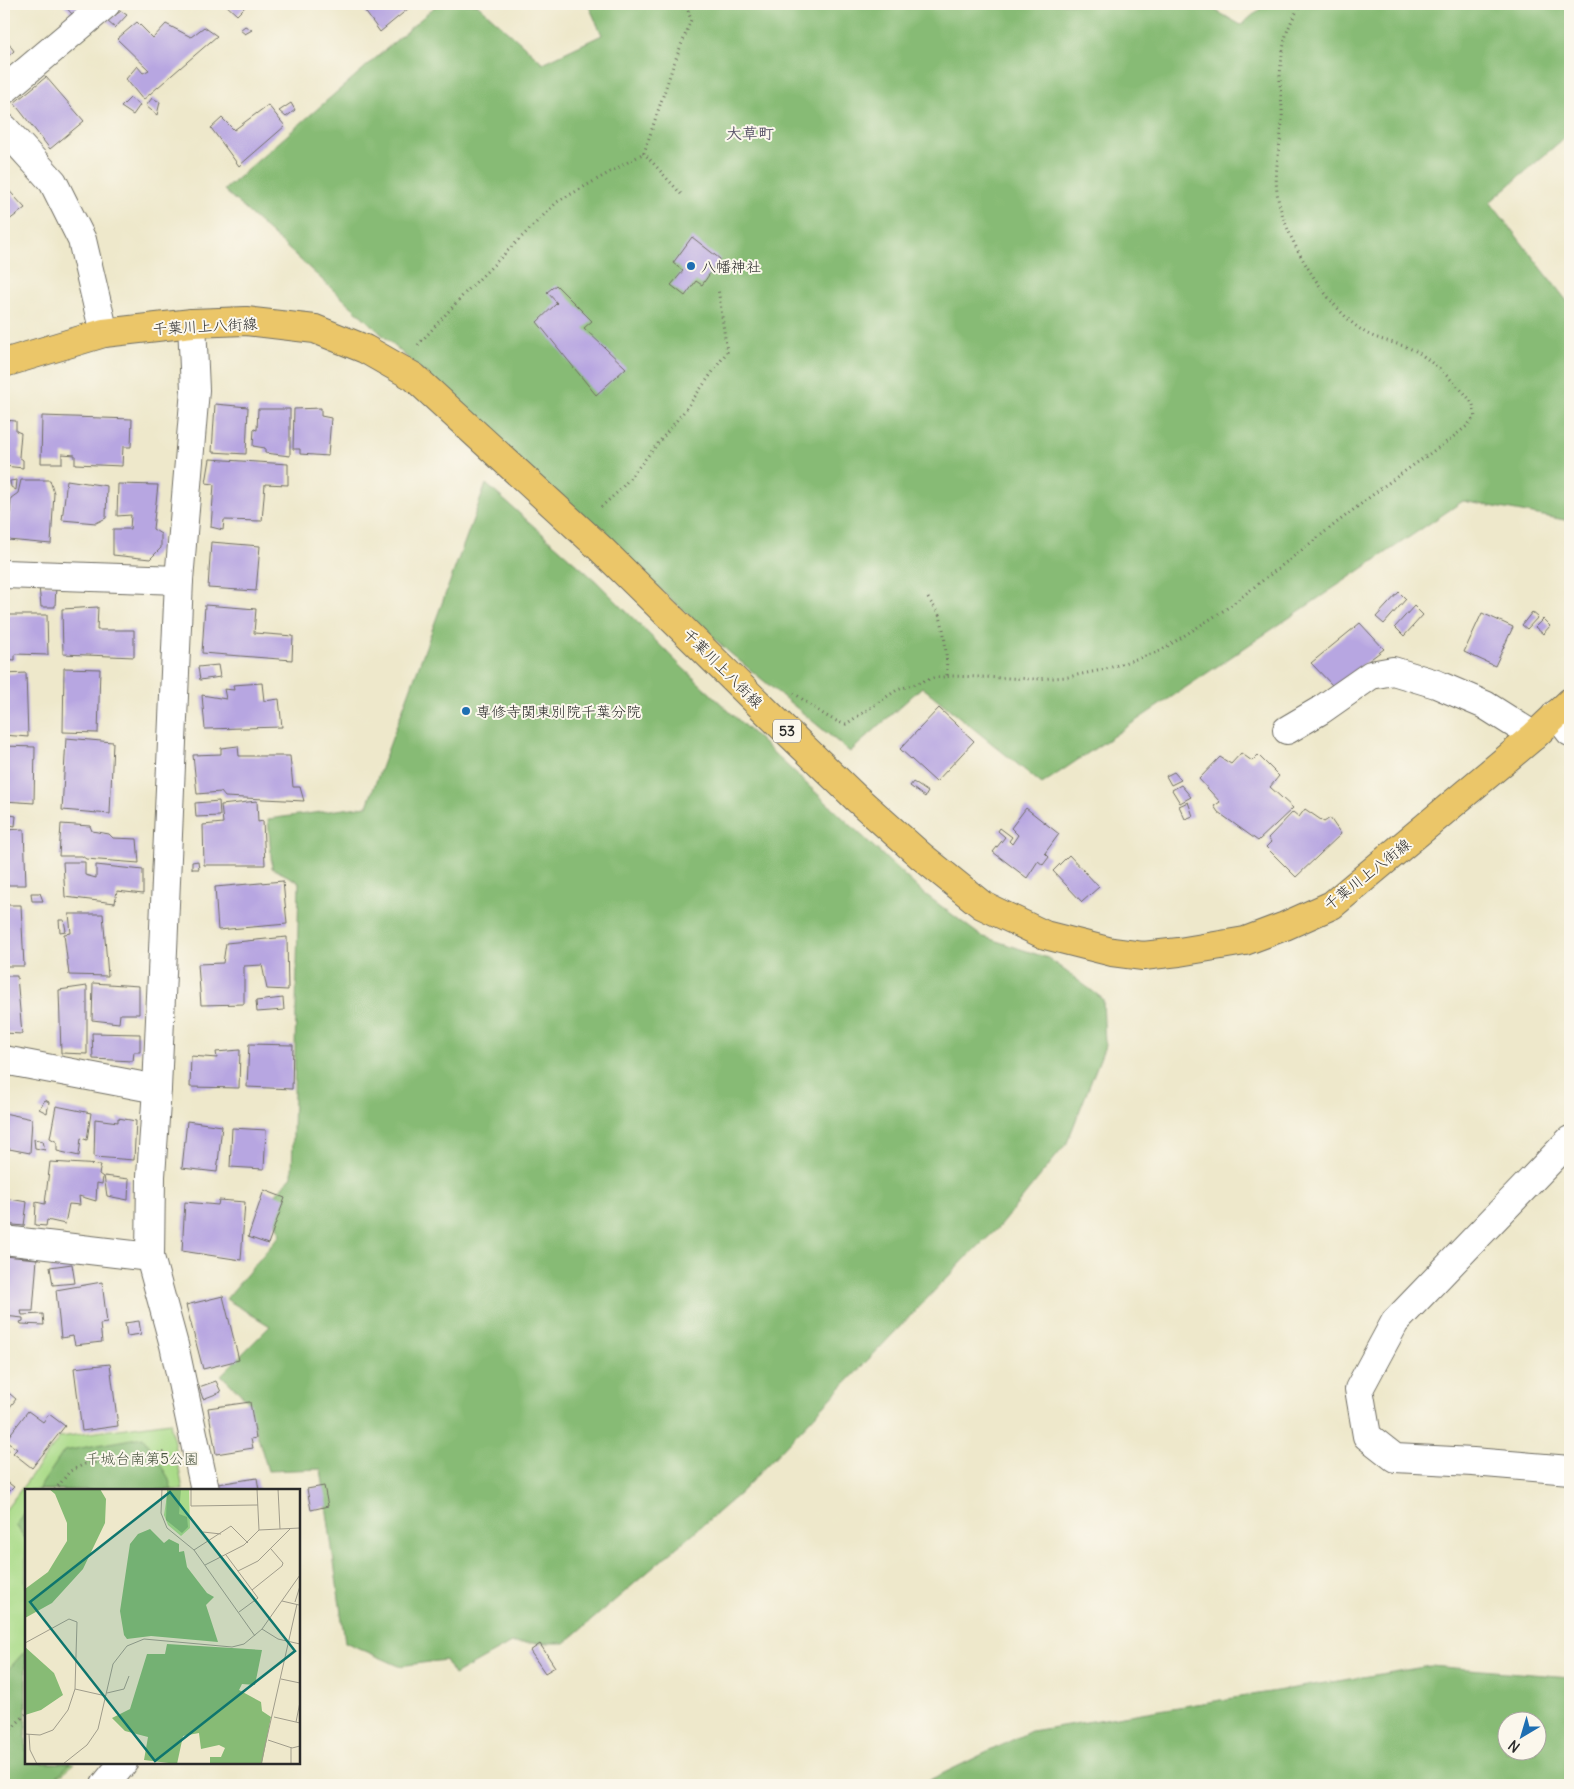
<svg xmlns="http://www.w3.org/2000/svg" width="1574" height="1789" font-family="Delius,'Klee One',sans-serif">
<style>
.green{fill:#aadb89;stroke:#6a835a}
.forest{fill:#87bb75;stroke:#597350;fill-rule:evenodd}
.building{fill:#b7a6e1}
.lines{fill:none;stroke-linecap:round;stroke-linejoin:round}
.minor-casing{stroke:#6f6d63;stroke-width:30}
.tertiary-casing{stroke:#6f6d63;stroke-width:30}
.primary-casing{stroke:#6f6d63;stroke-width:30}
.path{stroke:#6f6d63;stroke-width:3;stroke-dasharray:1 4;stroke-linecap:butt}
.minor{stroke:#fff;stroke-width:28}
.tertiary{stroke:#fff;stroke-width:28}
.primary{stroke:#ebc669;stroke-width:28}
.poi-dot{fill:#1f6fb2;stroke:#fbf7ec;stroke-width:2}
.labels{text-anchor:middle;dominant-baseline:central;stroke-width:4;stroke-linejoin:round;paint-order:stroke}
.shield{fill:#fbf7ec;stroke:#696865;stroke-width:1}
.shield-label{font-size:14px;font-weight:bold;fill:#2b2b2b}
.poi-label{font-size:15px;fill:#2b2b2b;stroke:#fbf7ec;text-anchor:start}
.street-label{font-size:15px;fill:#2b2b2b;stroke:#fbf7ec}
.park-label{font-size:15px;fill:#4b5742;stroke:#fbf7ec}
.neighbourhood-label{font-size:16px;font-weight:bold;fill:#5c566b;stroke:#fbf7ec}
.inset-road{fill:none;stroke:#a09c8b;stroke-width:1}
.view{fill:#0f766e;fill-opacity:0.15;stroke:#0f766e;stroke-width:2.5}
.inset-edge{fill:none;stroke:#2b2b2b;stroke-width:2.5}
</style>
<rect width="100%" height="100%" fill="#fbf7ec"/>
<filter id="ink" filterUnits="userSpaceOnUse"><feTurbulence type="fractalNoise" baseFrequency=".02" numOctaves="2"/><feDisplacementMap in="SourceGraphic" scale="10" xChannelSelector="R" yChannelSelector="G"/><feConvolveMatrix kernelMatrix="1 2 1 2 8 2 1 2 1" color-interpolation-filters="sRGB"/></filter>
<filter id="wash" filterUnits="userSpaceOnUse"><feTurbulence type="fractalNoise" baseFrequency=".0096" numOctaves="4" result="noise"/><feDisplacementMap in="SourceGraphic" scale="20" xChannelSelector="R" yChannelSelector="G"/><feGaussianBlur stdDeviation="1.12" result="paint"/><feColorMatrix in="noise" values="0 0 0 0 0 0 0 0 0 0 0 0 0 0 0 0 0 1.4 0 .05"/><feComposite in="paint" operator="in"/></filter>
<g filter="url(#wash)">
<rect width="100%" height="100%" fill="#eee8cb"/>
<path class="green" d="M 170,1422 L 183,1490 L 26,1490 L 26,1763 L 75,1763 L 48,1785 L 4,1785 L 4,1512 L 60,1437 Z"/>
<path class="forest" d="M 438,4 L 477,4 L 543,63 L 602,35 L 588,4 L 1204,4 L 1241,25 L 1266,4 L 1570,4 L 1570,133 L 1490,202 L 1570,305 L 1570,521 L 1463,501 L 1042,784 L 922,687 L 850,752 L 730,653 L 224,190 Z
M 486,484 L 597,582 L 684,669 L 921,891 L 981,936 L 1048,958 L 1103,999 L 1105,1046 L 1067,1143 L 998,1228 L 965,1259 L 740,1493 L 565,1643 L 511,1643 L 454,1675 L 445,1660 L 399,1666 L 345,1642 L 321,1469 L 268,1471 L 247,1400 L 221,1375 L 270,1326 L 226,1299 L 280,1235 L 272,1198 L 292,1176 L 299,882 L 272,868 L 268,819 L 367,806 Z
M 143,1437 L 168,1477 L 172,1490 L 38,1490 L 64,1451 Z
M 26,1509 L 26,1540 L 16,1525 Z
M 26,1650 L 26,1763 L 71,1763 L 47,1785 L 4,1785 L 4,1674 Z
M 1430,1666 L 1570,1677 L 1570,1785 L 919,1785 L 1031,1731 ZM 1506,1722 L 1536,1722 L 1536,1752 L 1506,1752 Z"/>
<g id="blocks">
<path class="building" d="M 63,4 L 83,4 L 72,14 Z
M 225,4 L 248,4 L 237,15 Z
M 365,4 L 414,4 L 380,32 L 362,7 Z
M 121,11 L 127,15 L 115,28 L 107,21 Z
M 137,22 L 153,38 L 166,24 L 191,37 L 204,27 L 217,36 L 143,100 L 126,79 L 137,66 L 143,73 L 149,70 L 117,39 Z
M 245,26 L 252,30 L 245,34 L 240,30 Z
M 4,37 L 14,51 L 4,60 Z
M 46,77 L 84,121 L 50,149 L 14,103 Z
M 130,98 L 140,105 L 133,115 L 121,107 Z
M 152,98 L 160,102 L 157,115 L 146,106 Z
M 291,103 L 295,110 L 286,117 L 279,111 Z
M 268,105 L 285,126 L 239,166 L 211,128 L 222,118 L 234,130 Z
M 4,185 L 25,208 L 4,224 Z
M 692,237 L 720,259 L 702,285 L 696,281 L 685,296 L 671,285 L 683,271 L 673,263 Z
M 556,285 L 592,321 L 584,328 L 626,368 L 596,395 L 537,322 L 557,303 L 547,292 Z
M 215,404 L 248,407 L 246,454 L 212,452 Z
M 321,408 L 321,416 L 331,418 L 328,456 L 300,454 L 300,449 L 293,449 L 294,409 Z
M 258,409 L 290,409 L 290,456 L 265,453 L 265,448 L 253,446 L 254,429 L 257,430 Z
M 42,416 L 132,419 L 131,447 L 123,447 L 122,466 L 75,464 L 75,455 L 62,454 L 62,463 L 41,463 Z
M 4,420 L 16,421 L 16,431 L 21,433 L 19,457 L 23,460 L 23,468 L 4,466 Z
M 210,459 L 288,464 L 288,485 L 265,484 L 262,521 L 224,520 L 223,530 L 211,527 L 214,484 L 206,483 Z
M 17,480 L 16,490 L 11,487 L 10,481 Z
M 21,480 L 50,480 L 54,493 L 51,544 L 8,540 L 11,498 L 18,493 Z
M 67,480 L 107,486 L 106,518 L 96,523 L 62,520 Z
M 118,484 L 158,485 L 153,529 L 161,534 L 161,548 L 150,559 L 113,555 L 113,529 L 130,529 L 131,515 L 117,516 Z
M 211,542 L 260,546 L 256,591 L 208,588 Z
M 56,585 L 55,607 L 41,607 L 39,586 Z
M 1399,592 L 1406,599 L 1384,624 L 1376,617 Z
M 205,605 L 256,609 L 254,633 L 293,636 L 292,660 L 202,653 Z
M 1414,606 L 1423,615 L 1404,636 L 1395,627 Z
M 98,607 L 97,630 L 134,630 L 134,657 L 63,654 L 62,609 Z
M 1532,612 L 1538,617 L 1527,629 L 1522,625 Z
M 1482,613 L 1513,627 L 1495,666 L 1464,652 Z
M 4,615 L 47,615 L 48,655 L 15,654 L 15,660 L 4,659 Z
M 1543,619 L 1550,626 L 1543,634 L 1535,627 Z
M 1360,623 L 1384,649 L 1334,687 L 1311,663 Z
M 218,665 L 220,677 L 200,680 L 198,667 Z
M 64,668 L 100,669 L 98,733 L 63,732 Z
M 26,673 L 28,737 L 4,735 L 4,674 Z
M 262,683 L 264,701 L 279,699 L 282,727 L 205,729 L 202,695 L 226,699 L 224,689 L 234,690 L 233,685 Z
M 939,708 L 974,741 L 936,782 L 900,749 Z
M 66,738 L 113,742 L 110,814 L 62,810 Z
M 4,746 L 35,747 L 34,803 L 4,801 Z
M 238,746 L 239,756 L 290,756 L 293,787 L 300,787 L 304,801 L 225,797 L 221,792 L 197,794 L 193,755 L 221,754 L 221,748 Z
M 1241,753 L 1252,761 L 1258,755 L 1279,776 L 1270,787 L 1293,808 L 1258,841 L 1218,812 L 1214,806 L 1220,802 L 1199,779 L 1220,757 L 1231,764 Z
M 1174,772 L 1181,780 L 1171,785 L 1166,776 Z
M 913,782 L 928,792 L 925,797 L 910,786 Z
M 1181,785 L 1191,797 L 1180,803 L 1172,790 Z
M 219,801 L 220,816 L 196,817 L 195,803 Z
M 257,801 L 258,822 L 263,821 L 265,865 L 204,865 L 203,825 L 223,823 L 221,805 Z
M 1188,802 L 1193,816 L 1185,819 L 1179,806 Z
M 1026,808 L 1059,834 L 1045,853 L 1049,857 L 1043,865 L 1038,861 L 1027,878 L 993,852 L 1005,837 L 998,831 L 1000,828 L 1012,837 L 1009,841 L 1012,844 L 1018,835 L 1011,828 Z
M 1305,809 L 1324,822 L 1330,818 L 1341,834 L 1296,877 L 1266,847 L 1271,842 L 1268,838 L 1293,812 L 1299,817 Z
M 4,814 L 16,816 L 15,826 L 4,824 Z
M 61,824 L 90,826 L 92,831 L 109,834 L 113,838 L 137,839 L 139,863 L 86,859 L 82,856 L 59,856 Z
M 24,829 L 26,885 L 4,885 L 4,830 Z
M 1069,855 L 1099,887 L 1082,902 L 1053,871 Z
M 198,861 L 199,869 L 192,869 L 192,862 Z
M 63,862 L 85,862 L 85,875 L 96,878 L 96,865 L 143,870 L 143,894 L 117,891 L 115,903 L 65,897 Z
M 283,881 L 287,924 L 218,930 L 215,887 Z
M 31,893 L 40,893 L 43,901 L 32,901 Z
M 4,905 L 21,905 L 24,966 L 4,966 Z
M 69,914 L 103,914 L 108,976 L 69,975 L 64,934 L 71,933 Z
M 59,920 L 64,920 L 66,931 L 60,932 Z
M 287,937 L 288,990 L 267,989 L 262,965 L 244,966 L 244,1004 L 201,1005 L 198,964 L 223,963 L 226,943 Z
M 4,976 L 17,976 L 22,1034 L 4,1033 Z
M 93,983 L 139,986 L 139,1014 L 120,1014 L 119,1023 L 92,1020 Z
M 87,986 L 87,1054 L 61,1053 L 59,990 Z
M 283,998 L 284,1010 L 257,1012 L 256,1001 Z
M 92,1033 L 140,1034 L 140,1052 L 134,1052 L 133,1061 L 93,1059 Z
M 249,1044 L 293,1045 L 292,1089 L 247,1087 Z
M 240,1050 L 239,1088 L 190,1087 L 191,1056 L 217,1058 L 216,1052 Z
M 45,1100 L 49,1102 L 47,1113 L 39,1109 Z
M 56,1106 L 91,1113 L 87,1140 L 81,1138 L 79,1156 L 57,1151 L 57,1142 L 50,1138 Z
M 4,1113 L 32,1119 L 30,1153 L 4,1148 Z
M 118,1118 L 136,1121 L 134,1160 L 94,1157 L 95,1119 L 118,1122 Z
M 187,1121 L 222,1126 L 217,1172 L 182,1168 Z
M 232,1128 L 266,1130 L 264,1169 L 230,1167 Z
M 34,1139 L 43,1141 L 45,1150 L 35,1148 Z
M 50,1162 L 101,1165 L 99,1174 L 103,1177 L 102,1184 L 97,1183 L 96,1201 L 79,1196 L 80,1205 L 69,1204 L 65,1224 L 47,1220 L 46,1226 L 35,1225 L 36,1202 L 45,1204 Z
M 104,1176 L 129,1179 L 128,1200 L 107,1196 Z
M 264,1190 L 285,1198 L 268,1244 L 248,1237 Z
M 4,1198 L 27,1202 L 24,1226 L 4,1224 Z
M 219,1200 L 245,1202 L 241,1260 L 182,1251 L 185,1202 L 218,1205 Z
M 4,1256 L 37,1259 L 33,1311 L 21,1311 L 22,1315 L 43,1314 L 44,1325 L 21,1324 L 20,1322 L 23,1321 L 23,1318 L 4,1316 Z
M 72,1264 L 75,1283 L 53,1285 L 50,1267 Z
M 102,1282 L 107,1323 L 100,1324 L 102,1342 L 75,1345 L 73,1336 L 61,1338 L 56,1290 Z
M 223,1296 L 239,1360 L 203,1369 L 186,1305 Z
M 139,1321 L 141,1334 L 127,1336 L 125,1323 Z
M 110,1364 L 118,1426 L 82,1431 L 74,1368 Z
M 216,1381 L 221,1392 L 203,1399 L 199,1387 Z
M 4,1389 L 16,1399 L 4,1415 Z
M 250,1402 L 256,1438 L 251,1439 L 253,1448 L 216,1454 L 208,1408 Z
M 28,1411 L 43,1422 L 49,1414 L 65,1426 L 32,1468 L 13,1453 L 17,1449 L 5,1441 Z
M 4,1446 L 9,1450 L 5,1456 L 4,1455 Z
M 257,1478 L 259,1490 L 219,1490 L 218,1484 Z
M 6,1481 L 14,1487 L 8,1493 L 4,1490 L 4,1484 Z
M 324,1486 L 328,1506 L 311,1510 L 307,1489 Z
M 540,1644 L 555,1667 L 545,1673 L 530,1651 Z"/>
</g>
</g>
<g filter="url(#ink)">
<use href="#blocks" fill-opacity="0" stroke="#6f6d63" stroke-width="1"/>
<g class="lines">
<g class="minor-casing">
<path id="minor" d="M 4,90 L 106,4
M 4,128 L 53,182 L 82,240 L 104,333
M 4,574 L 179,580
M 1556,714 L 1570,732
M 1287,730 L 1321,710 L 1371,675 L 1393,671 L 1436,684 L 1485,705 L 1534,736
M 4,1060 L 157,1089
M 1570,1140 L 1395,1322 L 1359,1389 L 1367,1436 L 1395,1458 L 1473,1462 L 1570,1470
M 4,1240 L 150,1257"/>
</g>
<g class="tertiary-casing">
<path id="tertiary" d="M 192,323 L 195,390 L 179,580 L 157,1089 L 151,1176 L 150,1257 L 174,1345 L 205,1490
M 105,1785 L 123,1763"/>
</g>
<g class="primary-casing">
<path id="primary" d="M 4,363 L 104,333 L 192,323 L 246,321 L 315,329 L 365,349 L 414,377 L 600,548 L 769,714 L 855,797 L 921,856 L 982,905 L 1045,935 L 1112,952 L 1143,956 L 1179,952 L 1245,941 L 1285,926 L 1332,905 L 1534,736 L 1570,702"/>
</g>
<path class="path" d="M 681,194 L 644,153 L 673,66 L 691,20 L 686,4
M 418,345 L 466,292 L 557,202 L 644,153
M 601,507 L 620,490 L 686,409 L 727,352 L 718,288
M 928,598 C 931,603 934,606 937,611 C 945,622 947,662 947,677
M 794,693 C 808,703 829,721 846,724 L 897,690 L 933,678 L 952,676 L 1036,679 L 1068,677 L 1106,669 L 1160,651 L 1226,609 L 1384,486 L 1449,440 L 1467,426 L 1475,416 C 1474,413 1474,408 1473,405 C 1467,392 1431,361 1419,353 C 1403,343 1382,342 1366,333 C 1328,310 1282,235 1277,192 C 1274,168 1281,144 1282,120 C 1283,107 1280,93 1280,79 C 1280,68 1284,36 1289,27 C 1292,19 1297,11 1301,4
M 55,1490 L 70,1471 L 85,1464 L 167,1452
M 4,1736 L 26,1714"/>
<use href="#minor" class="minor"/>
<use href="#tertiary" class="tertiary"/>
<use href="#primary" class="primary"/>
</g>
</g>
<g class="poi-dot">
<circle cx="691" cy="266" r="5"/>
<circle cx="466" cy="711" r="5"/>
</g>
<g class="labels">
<rect class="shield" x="773" y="719.5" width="28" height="23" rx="4"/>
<g class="shield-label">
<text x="787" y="731">53</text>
</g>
<g class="poi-label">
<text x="701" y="266">八幡神社</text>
<text x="476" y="711">専修寺関東別院千葉分院</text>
</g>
<g class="street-label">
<text transform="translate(205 326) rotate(-3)">千葉川上八街線</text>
<text transform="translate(723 668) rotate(45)">千葉川上八街線</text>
<text transform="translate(1367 874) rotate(-38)">千葉川上八街線</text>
</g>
<g class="park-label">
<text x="142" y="1458">千城台南第5公園</text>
</g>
<g class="neighbourhood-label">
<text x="750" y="133">大草町</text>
</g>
</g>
<g transform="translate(25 1489)">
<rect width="275" height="275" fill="#eee8cb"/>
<path d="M 143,0 L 164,0 L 165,39 L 156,47 L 143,36 L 139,26 Z" fill="#aadb89"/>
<path d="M 24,0 L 75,0 L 81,10 L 80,34 L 58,80 L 27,114 L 0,129 L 0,100 L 23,83 L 42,52 L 42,34 L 30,5 ZM 142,0 L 156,0 L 154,25 L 162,28 L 163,38 L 157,44 L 141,31 ZM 125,40 L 139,54 L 144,50 L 154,55 L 154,63 L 159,62 L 162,78 L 182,104 L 189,108 L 181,116 L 193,153 L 126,147 L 102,150 L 99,146 L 95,122 L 105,55 L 113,45 ZM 142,155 L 237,161 L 230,196 L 217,195 L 214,201 L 236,213 L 237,222 L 246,228 L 237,275 L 185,275 L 185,268 L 196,268 L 200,259 L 194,256 L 176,260 L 174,244 L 158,247 L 152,275 L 119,271 L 123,248 L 100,242 L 87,229 L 105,220 L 122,165 L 140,165 ZM 0,158 L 29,184 L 38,206 L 16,221 L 0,226 Z" fill="#87bb75"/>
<path class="inset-road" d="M 137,0 L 136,24 L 142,39 L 169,61 L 230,147M 166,0 L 166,17 L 233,16M 253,0 L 255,40M 234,41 L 275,39M 178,43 L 196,45M 169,61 L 206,37 L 223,54M 201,66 L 233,109 L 214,123M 180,76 L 219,56 L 234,41 L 232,0M 213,82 L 233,72 L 265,40M 227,101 L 257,77 L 258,74 L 246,60M 257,112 L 274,116M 270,113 L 275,97M 237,140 L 253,150 L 275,155M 0,154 L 44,130 L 52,133 L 50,200 L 43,221 L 28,241 L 15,246 L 0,245M 256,190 L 275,194M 50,200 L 81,207M 82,204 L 99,200 L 104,187M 249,228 L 275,234M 271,233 L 275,213M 4,245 L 5,261 L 12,275M 243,251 L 267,259 L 275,257M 266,258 L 266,275M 38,275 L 62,256 L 73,240 L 88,175 L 102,157 L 119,150 L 207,158 L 219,155 L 237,140 L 275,86M 236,275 L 272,115"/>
<path class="view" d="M 145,3 L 270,162 L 130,272 L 5,113 Z"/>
<rect width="275" height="275" class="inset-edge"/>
</g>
<rect width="1574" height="1789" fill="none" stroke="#fbf7ec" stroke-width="20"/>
<g transform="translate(1522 1736) rotate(218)"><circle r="24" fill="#fbf7ec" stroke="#a8a59f"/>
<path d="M0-4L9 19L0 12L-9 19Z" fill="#1f6fb2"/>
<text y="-8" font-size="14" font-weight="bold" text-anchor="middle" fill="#2b2b2b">N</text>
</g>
</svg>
